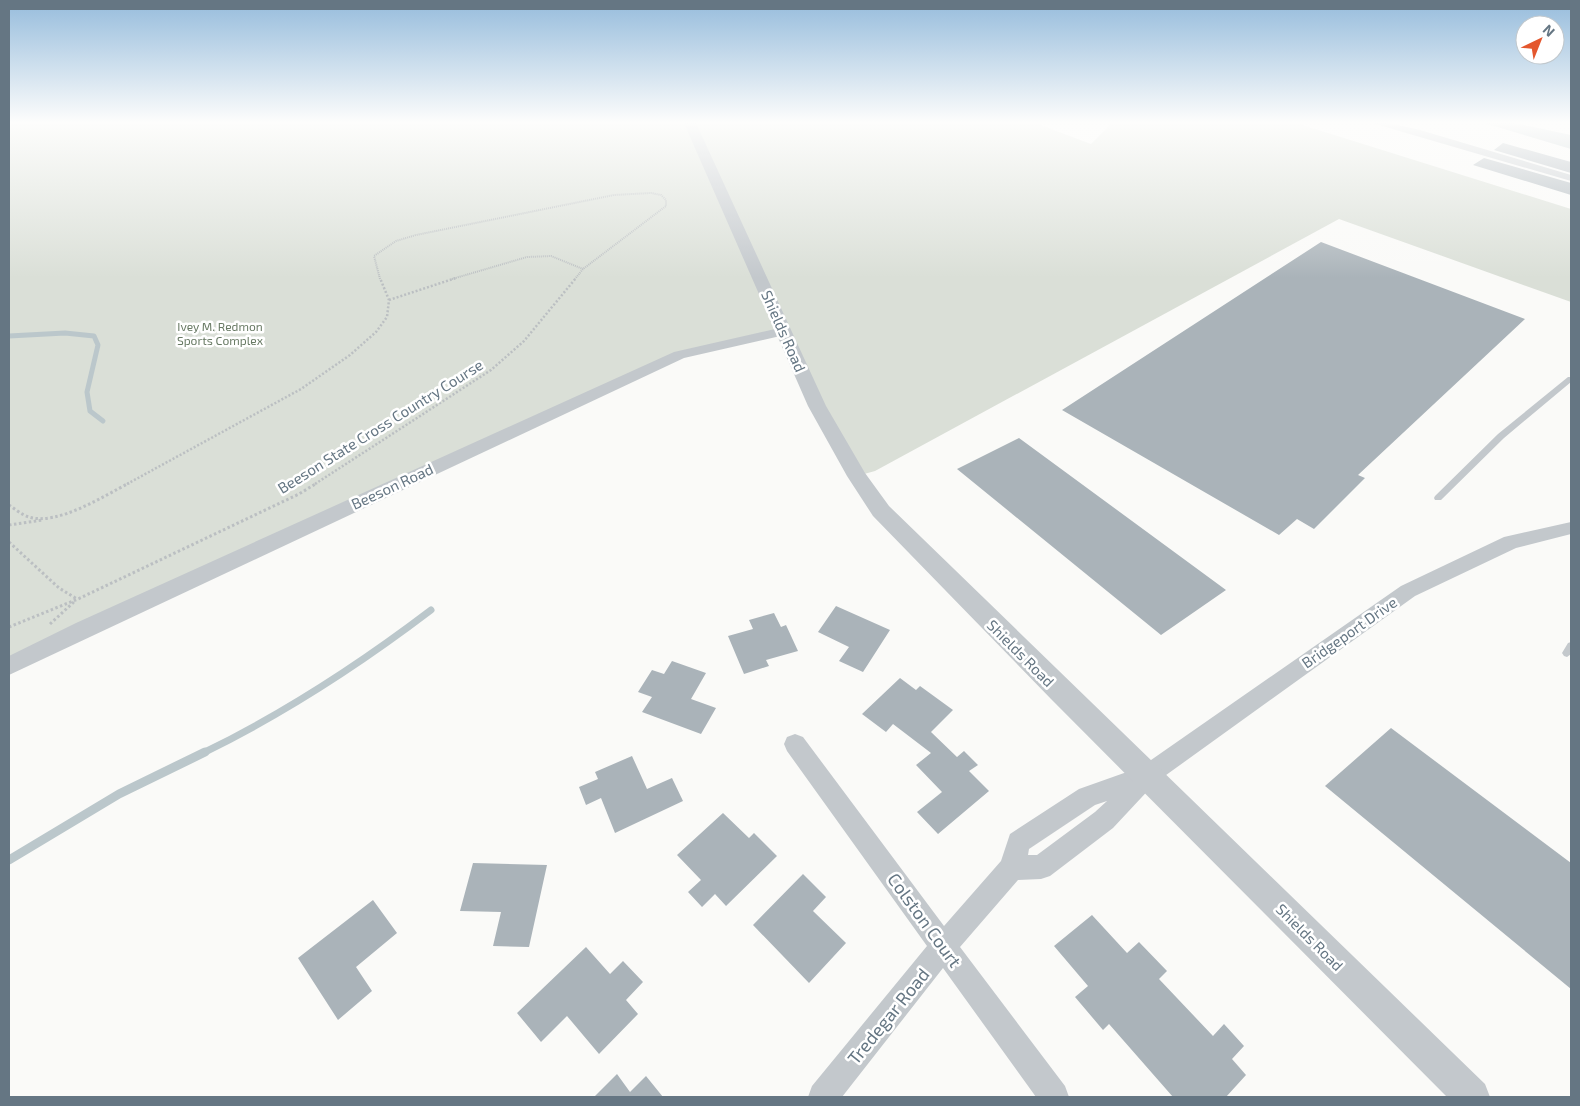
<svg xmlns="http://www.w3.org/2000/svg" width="1580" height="1106" font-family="'Exo 2',sans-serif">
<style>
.green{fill:#dadfd7}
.water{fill:#bbc7cb}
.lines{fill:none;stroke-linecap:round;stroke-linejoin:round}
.stream-far2{stroke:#bbc7cb;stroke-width:5}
.stream-far1{stroke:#bbc7cb;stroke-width:7}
.stream{stroke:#bbc7cb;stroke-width:9}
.building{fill:#aab3b9}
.path-far2{stroke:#bbbfc2;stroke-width:2;stroke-dasharray:1 1;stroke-linecap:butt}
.path-far1{stroke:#bbbfc2;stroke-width:2.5;stroke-dasharray:2 2;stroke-linecap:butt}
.path{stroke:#bbbfc2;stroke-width:3;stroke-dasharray:2.5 2.5;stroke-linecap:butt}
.service{fill:#c3c8cc;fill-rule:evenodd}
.minor{fill:#c3c8cc;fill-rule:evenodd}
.tertiary{fill:#c3c8cc;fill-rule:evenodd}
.labels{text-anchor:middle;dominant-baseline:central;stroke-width:5;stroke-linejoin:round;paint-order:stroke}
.far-park-label{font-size:12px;fill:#687a64;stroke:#fff}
.street-label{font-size:15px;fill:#657683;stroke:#fff}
.near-street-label{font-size:18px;fill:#657683;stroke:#fff}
</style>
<rect width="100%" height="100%" fill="#fafaf8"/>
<path class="green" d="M 20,123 L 1035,123 L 1091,144 L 1112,123 L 1296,123 L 1571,209 L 1571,302 L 1339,219 L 875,471 L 857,476 L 784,331 L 679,355 L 83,629 L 9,666 L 9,125 Z"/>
<path class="water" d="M 1484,123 L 1514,123 L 1571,135 L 1571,149 Z"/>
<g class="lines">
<path class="stream-far2" d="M 9,336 L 65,333 L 94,336 L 98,345 L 87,392 L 90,411 L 103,421"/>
<path class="stream-far1" d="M 203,753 C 283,714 360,664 431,610"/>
<path class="stream" d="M 9,860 L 119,794 L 205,752"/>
</g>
<path class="building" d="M 1503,143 L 1571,162 L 1571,173 L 1494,150 Z
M 1484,158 L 1571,183 L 1571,195 L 1473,165 Z
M 1321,242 L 1525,319 L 1358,475 L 1365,478 L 1314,529 L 1297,519 L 1279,535 L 1062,410 Z
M 1019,438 L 1226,590 L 1161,635 L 957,469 Z
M 836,606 L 890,630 L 863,672 L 839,661 L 849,647 L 818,632 Z
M 774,613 L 781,627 L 786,625 L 798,651 L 766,660 L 769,666 L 744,674 L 728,636 L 753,629 L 749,620 Z
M 672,661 L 706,673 L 691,699 L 716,708 L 701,734 L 642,712 L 652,697 L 638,692 L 652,670 L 664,674 Z
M 900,678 L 916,690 L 920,686 L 953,710 L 931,732 L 957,757 L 964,751 L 978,765 L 969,771 L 989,791 L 938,834 L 917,812 L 942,792 L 916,765 L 931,753 L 893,724 L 886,732 L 862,714 Z
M 1391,728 L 1571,863 L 1571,989 L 1325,786 Z
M 632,756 L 647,789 L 672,778 L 683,801 L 615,833 L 601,798 L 586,805 L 579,787 L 598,779 L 595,772 Z
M 723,813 L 749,838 L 754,833 L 777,856 L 726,906 L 715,894 L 702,907 L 688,892 L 701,880 L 677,855 Z
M 473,863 L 547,865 L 529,947 L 493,946 L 501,912 L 460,911 Z
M 803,874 L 826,897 L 813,911 L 846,943 L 809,983 L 753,925 Z
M 373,900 L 397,933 L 356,967 L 372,991 L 338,1020 L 298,958 Z
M 1092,915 L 1127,953 L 1139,942 L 1167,971 L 1159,979 L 1213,1036 L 1224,1024 L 1244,1046 L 1232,1059 L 1246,1075 L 1226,1097 L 1173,1097 L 1109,1024 L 1103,1030 L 1075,997 L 1088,986 L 1054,946 Z
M 586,947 L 610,974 L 623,961 L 643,982 L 626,1000 L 638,1014 L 599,1054 L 567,1016 L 541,1042 L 517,1013 Z
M 617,1074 L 630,1092 L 646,1076 L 663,1097 L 594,1097 Z"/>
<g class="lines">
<path class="path-far2" d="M 380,279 L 374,256 L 396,241 L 416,235 L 614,195 L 651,193 L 661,195 L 666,200 L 666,206 L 583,269 L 575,279
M 452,279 L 527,257 L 551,256 L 583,269"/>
<path class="path-far1" d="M 389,300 L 456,278
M 127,484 L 301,389 L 350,355 L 376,332 L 387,317 L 389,300 L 380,278
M 315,484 L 491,370 L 524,341 L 576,278"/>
<path class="path" d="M 9,505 C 15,509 22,515 29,517 C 57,526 104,496 129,483
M 9,525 L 43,520
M 9,542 L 59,588 L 77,599
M 50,624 L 75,601
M 9,627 L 78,599 L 299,494 L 317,483"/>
<path class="service" d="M 1568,377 L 1571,377 L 1571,382 L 1504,438 L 1441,500 L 1435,500 L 1434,498 L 1435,496 L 1498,434 Z
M 1571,642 L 1571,654 L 1567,657 L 1564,656 L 1562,653 L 1568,643 Z"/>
<path class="minor" d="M 1372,123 L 1389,123 L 1420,130 L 1571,175 L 1571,181 Z
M 784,327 L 789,328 L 791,331 L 789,334 L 684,358 L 9,675 L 9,656 L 76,623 L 674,352 Z
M 1571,522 L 1571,534 L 1516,548 L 1415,596 L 1155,783 L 1113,828 L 1050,876 L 1041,879 L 1018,880 L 960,947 L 1065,1086 L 1069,1097 L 1036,1097 L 943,968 L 842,1097 L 808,1097 L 812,1086 L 927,946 L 787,751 L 784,744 L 787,737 L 795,734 L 803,737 L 944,926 L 1001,861 L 1010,834 L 1079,789 L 1141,767 L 1401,586 L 1504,537 ZM 1107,801 L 1095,812 L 1037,855 L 1028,855 L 1029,849 L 1095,805 Z"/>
<path class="tertiary" d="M 684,123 L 696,123 L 826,406 L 865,473 L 889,506 L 1485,1084 L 1490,1097 L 1447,1097 L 1051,699 L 873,516 L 847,476 L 808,406 Z"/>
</g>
<linearGradient id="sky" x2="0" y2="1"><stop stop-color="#96bcdc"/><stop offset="0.44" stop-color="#fdfdfc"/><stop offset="1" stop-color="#fdfdfc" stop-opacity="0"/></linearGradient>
<rect width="1580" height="278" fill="url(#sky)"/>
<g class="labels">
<g class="far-park-label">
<text x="220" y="326">Ivey M. Redmon<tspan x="220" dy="14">Sports Complex</tspan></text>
</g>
<g class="street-label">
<text transform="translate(784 331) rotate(66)">Shields Road</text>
<text transform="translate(380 426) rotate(-32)">Beeson State Cross Country Course</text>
<text transform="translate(392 486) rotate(-25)">Beeson Road</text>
<text transform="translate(1349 632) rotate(-35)">Bridgeport Drive</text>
<text transform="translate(1021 653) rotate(45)">Shields Road</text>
<text transform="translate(1310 937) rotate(45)">Shields Road</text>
</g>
<g class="near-street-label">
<text transform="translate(925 920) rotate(54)">Colston Court</text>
<text transform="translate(888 1016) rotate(-51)">Tredegar Road</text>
</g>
</g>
<rect width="1580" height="1106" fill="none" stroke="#657683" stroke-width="20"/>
<g transform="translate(1540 40) rotate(43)"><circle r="24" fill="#ffffff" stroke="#c1c8cd"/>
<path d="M0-4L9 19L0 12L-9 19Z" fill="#e4572e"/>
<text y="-8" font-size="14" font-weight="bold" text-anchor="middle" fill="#657683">N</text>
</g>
</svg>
